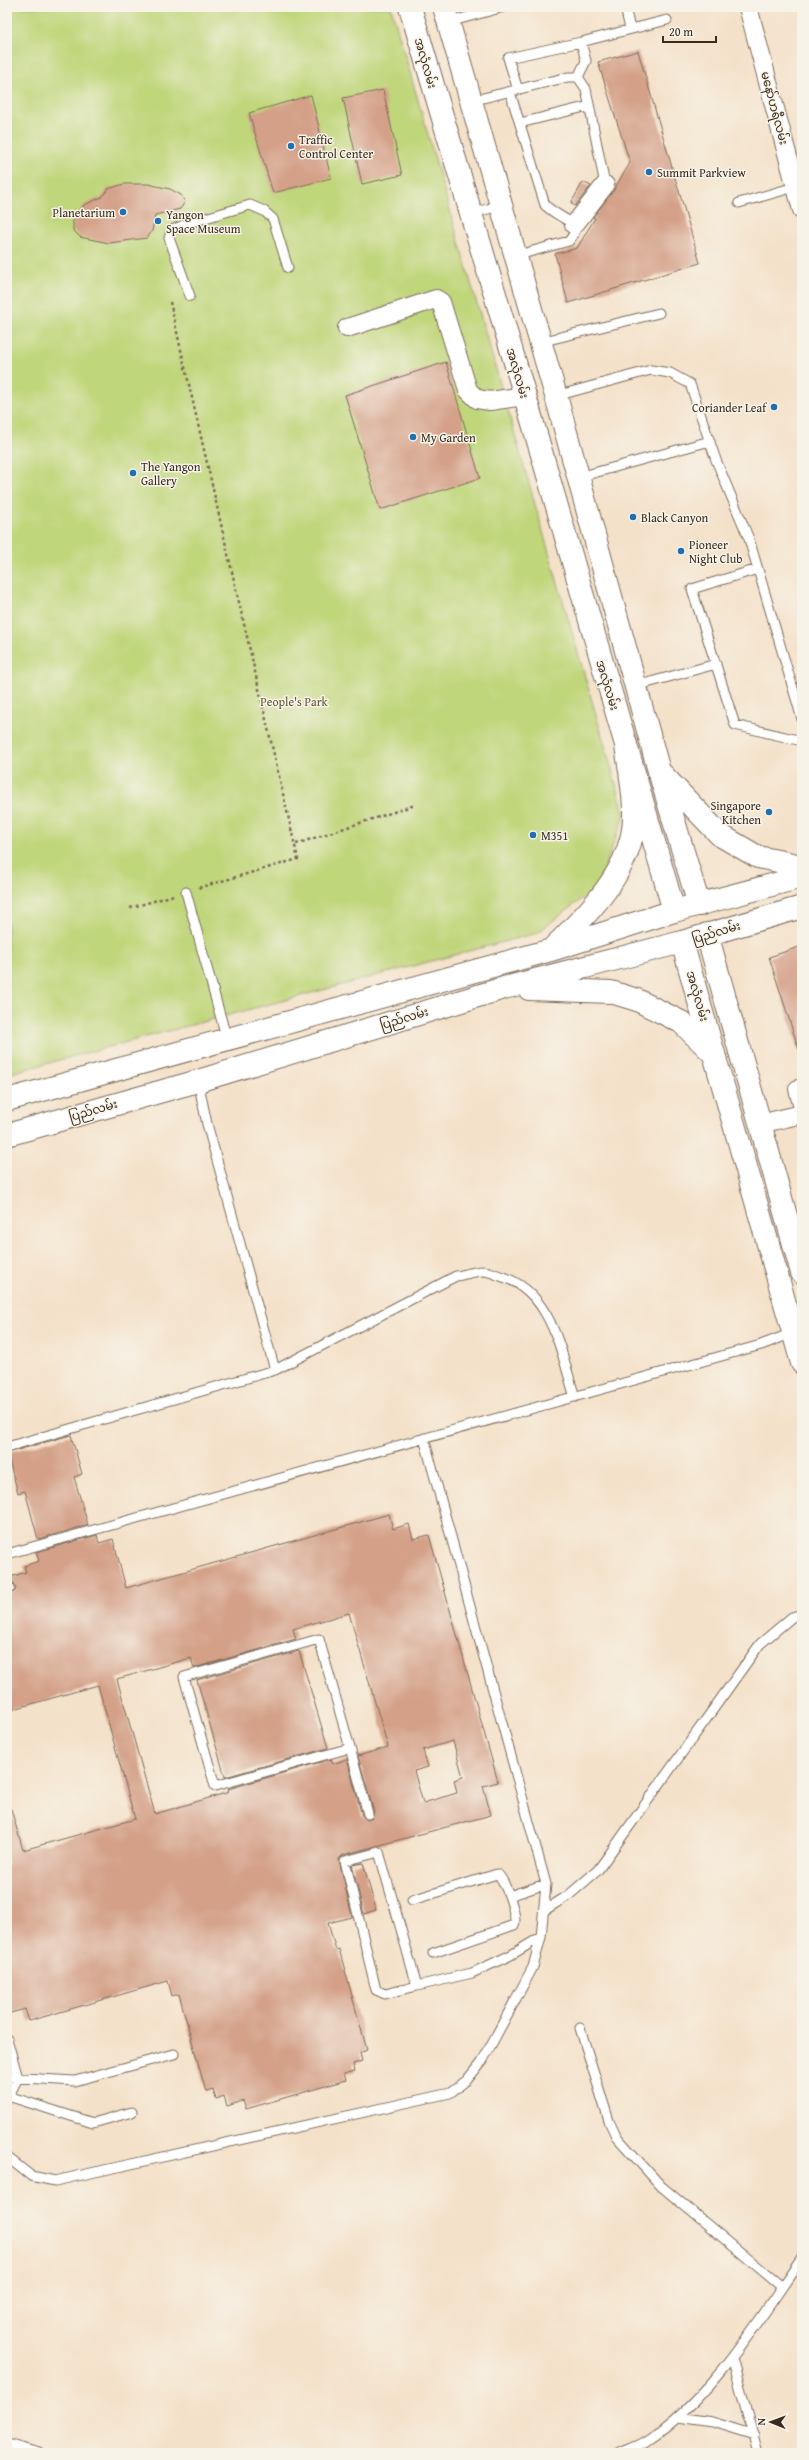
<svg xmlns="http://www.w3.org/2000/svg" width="809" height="2460" font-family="'Gentium Book Plus','Noto Sans Myanmar',serif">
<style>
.green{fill:#c0d67a;stroke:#7e804c}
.building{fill:#d4a088;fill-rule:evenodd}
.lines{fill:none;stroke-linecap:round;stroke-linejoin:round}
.service-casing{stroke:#7c6a5a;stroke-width:11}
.minor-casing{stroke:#7c6a5a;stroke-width:20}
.primary-casing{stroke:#7c6a5a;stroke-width:24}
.trunk-casing{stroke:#7c6a5a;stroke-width:24}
.path{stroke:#7c6a5a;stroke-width:2.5;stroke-dasharray:3 3;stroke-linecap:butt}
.service{stroke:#fff;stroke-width:9}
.minor{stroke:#fff;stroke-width:18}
.primary{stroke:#fff;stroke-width:22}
.trunk{stroke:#fff;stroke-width:22}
.poi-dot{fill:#1f6fb2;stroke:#f7f3e8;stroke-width:1.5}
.labels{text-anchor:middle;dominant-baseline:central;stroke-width:3;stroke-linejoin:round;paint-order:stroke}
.street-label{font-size:12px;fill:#3b2a1e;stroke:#f7f3e8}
.poi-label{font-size:12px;fill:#3b2a1e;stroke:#f7f3e8;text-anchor:start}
.park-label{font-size:12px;fill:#5c5535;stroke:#f7f3e8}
</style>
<rect width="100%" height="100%" fill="#f7f3e8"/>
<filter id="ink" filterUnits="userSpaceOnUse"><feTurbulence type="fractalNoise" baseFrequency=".025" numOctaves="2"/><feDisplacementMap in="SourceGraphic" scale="8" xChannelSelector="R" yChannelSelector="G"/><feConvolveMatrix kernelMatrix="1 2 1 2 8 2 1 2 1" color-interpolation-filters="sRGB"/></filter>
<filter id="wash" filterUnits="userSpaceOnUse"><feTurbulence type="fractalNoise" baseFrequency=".012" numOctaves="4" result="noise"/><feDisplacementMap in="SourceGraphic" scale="16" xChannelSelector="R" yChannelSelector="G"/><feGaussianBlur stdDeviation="0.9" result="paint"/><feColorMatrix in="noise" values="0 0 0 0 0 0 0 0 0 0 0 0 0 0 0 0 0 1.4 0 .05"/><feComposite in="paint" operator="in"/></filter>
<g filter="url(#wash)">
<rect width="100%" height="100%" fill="#f4e1c9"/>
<path class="green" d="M 7,7 L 391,7 L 625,815 L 596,888 L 537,933 L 7,1074 Z"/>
<g id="blocks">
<path class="building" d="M 638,51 L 700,263 L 568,303 L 555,254 L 577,248 L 595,218 L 593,217 L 613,191 L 630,163 L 598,62 Z
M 383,90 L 402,175 L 362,184 L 343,98 Z
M 311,95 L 331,178 L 273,193 L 249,113 Z
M 583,182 L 591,186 L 575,206 L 571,203 Z
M 124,184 L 148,184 L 170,189 L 181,195 L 185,202 L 180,209 L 155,215 L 152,231 L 147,238 L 109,243 L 80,237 L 73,230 L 73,220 L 84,205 L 102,197 L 108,189 Z
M 446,362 L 480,478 L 380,510 L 345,395 Z
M 802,946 L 802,1050 L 799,1050 L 769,957 Z
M 71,1435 L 82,1474 L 74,1477 L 88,1525 L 38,1539 L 25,1491 L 18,1493 L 7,1453 Z
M 389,1514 L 393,1529 L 409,1524 L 413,1539 L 429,1535 L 498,1782 L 483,1786 L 491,1815 L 343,1855 L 339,1859 L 352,1917 L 328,1923 L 336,1950 L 339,1949 L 367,2050 L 360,2053 L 362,2061 L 353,2064 L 355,2071 L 344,2074 L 346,2080 L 246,2109 L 243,2101 L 227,2106 L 224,2096 L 216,2099 L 213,2090 L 206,2092 L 179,1994 L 172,1996 L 168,1981 L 29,2021 L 25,2009 L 7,2014 L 7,1810 L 11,1809 L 23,1850 L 135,1819 L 98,1685 L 7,1711 L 7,1595 L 14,1592 L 16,1589 L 14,1583 L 7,1583 L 7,1578 L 26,1572 L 24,1566 L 39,1561 L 36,1552 L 97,1535 L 99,1543 L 113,1539 L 126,1588 ZM 349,1613 L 388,1747 L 358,1756 L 374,1812 L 372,1818 L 367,1820 L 362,1816 L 347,1759 L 333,1764 L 331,1759 L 228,1789 L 229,1792 L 155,1814 L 117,1679 L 191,1658 L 194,1668 L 296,1639 L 293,1629 ZM 453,1741 L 463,1777 L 454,1780 L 457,1793 L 423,1803 L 414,1771 L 428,1767 L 423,1750 Z
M 299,1651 L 328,1748 L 225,1777 L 197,1680 Z
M 363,1863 L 376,1910 L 364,1914 L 352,1865 Z"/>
</g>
</g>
<g filter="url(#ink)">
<use href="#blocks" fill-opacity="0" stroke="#7c6a5a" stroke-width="1"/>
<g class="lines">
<g class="service-casing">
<path id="service" d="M 625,7 L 630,29
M 449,22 L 504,7
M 578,77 L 586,61 L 581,42 L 667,20
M 518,90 L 508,58 L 581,42
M 510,92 L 545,205 C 554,214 564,217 574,225 L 574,234 L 569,241 L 515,256
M 471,101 L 568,77 L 578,77 L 586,89 L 605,185
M 520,123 L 589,106
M 739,203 L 795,187
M 471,213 L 501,206
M 190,296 L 169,238 L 172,230 L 188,223 L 250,205 L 264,211 L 273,219 L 288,268
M 540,342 L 659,313
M 556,396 L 651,370 L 670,373 L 690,384 L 716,460 L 749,539 L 802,719
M 579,477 L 710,441
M 758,569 L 692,589 L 735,725 L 802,741
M 636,686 L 716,664
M 186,892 L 227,1040
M 198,1081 L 207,1124 L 275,1370
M 7,1447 L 275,1370 L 456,1276 C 464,1275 474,1271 483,1271 C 488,1271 495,1274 500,1276 C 552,1290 561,1354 575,1397
M 7,1554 L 761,1345 L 795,1332
M 7,1589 L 10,1588
M 319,1639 L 350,1748 L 215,1786 L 184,1677 Z
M 350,1748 L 368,1814
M 509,1896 L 546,1884
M 412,1900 L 497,1874 C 504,1877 519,1919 514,1925 L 433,1953
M 545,1910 L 569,1895 L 598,1870 L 760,1644 L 792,1617 L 802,1614
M 417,1986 L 385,1994 L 376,1990 L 345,1861 L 379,1852 L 417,1986 L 472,1973 L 511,1955 L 541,1937
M 580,2028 L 609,2121 L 616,2136 L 661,2186 L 782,2287
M 7,2039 L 18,2078 L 7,2099
M 7,2077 L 75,2081 L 174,2054
M 8,2096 L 93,2123 L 132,2112
M 7,2157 L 31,2176 L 55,2181 L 450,2093 L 467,2080 L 483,2060 L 533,1967 L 541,1937 L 546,1884 L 424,1438
M 732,2358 L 758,2453
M 678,2417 L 712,2422 L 754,2435
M 7,2444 L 39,2453
M 620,2453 C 629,2449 639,2446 648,2440 C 711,2399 759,2320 802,2258"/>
</g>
<g class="minor-casing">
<path id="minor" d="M 748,7 L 802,210
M 574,225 L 605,185
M 347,328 L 436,299 L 441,302 L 468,390 L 477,399 L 490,401 L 525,396
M 798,1089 L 802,1104
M 760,1124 L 802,1114"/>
</g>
<g class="primary-casing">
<path id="primary" d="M 410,7 L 525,396 L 674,911
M 444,7 L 556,396 L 659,771 L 699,905
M 707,934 L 802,1273
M 682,942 L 802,1363"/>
</g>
<g class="trunk-casing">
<path id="trunk" d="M 659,771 L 720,835 L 758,857 L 802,866
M 554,947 C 588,914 633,869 634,818 C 635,794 629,769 626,745
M 529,989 L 611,992 L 637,1000 L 681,1022 L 714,1054
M 7,1100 L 551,950 L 674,911 L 802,877
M 7,1135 L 198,1081 L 504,988 L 682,942 L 802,907"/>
</g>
<path class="path" d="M 170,302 L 298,859 L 198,888
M 296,844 L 415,805
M 130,908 L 174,895"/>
<use href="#service" class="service"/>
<use href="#minor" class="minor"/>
<use href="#primary" class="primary"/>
<use href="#trunk" class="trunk"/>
</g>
</g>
<g class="poi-dot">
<circle cx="291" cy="146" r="4"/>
<circle cx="649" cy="172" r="4"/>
<circle cx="123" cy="212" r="4"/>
<circle cx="158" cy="221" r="4"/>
<circle cx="774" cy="407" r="4"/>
<circle cx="413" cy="437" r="4"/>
<circle cx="133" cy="473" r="4"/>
<circle cx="633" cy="517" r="4"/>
<circle cx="681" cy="551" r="4"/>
<circle cx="769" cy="812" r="4"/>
<circle cx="533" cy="835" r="4"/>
</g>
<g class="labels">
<g class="street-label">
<text transform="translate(426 63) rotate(74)">အလုံလမ်း</text>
<text transform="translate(775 108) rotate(75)">မနော်ဟရီလမ်း</text>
<text transform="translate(518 373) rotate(74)">အလုံလမ်း</text>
<text transform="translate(608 685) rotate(73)">အလုံလမ်း</text>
<text transform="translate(716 932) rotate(-17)">ပြည်လမ်း</text>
<text transform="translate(698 996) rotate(74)">အလုံလမ်း</text>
<text transform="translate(404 1018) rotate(-17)">ပြည်လမ်း</text>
<text transform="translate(93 1110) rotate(-16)">ပြည်လမ်း</text>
</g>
<g class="poi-label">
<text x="299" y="139">Traffic<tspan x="299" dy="14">Control Center</tspan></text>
<text x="657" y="172">Summit Parkview</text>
<text x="115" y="212" text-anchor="end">Planetarium</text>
<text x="166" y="214">Yangon<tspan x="166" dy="14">Space Museum</tspan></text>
<text x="766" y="407" text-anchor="end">Coriander Leaf</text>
<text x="421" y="437">My Garden</text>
<text x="141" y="466">The Yangon<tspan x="141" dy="14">Gallery</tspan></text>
<text x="641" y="517">Black Canyon</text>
<text x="689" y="544">Pioneer<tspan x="689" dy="14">Night Club</tspan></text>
<text x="761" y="805" text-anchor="end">Singapore<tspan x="761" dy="14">Kitchen</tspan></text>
<text x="541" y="835">M351</text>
</g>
<g class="park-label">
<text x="294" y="701">People's Park</text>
</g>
</g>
<rect width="809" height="2460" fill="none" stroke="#f7f3e8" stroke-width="24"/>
<g transform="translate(771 2422) rotate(271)" stroke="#f7f3e8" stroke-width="3" paint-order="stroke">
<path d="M0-3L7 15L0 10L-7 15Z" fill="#3b2a1e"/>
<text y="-6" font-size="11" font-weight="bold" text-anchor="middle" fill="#3b2a1e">N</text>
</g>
<path d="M663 36v6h53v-6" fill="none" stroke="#3b2a1e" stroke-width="2"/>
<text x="669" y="36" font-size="12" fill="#3b2a1e" stroke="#f7f3e8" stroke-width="3" paint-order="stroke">20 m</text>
</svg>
